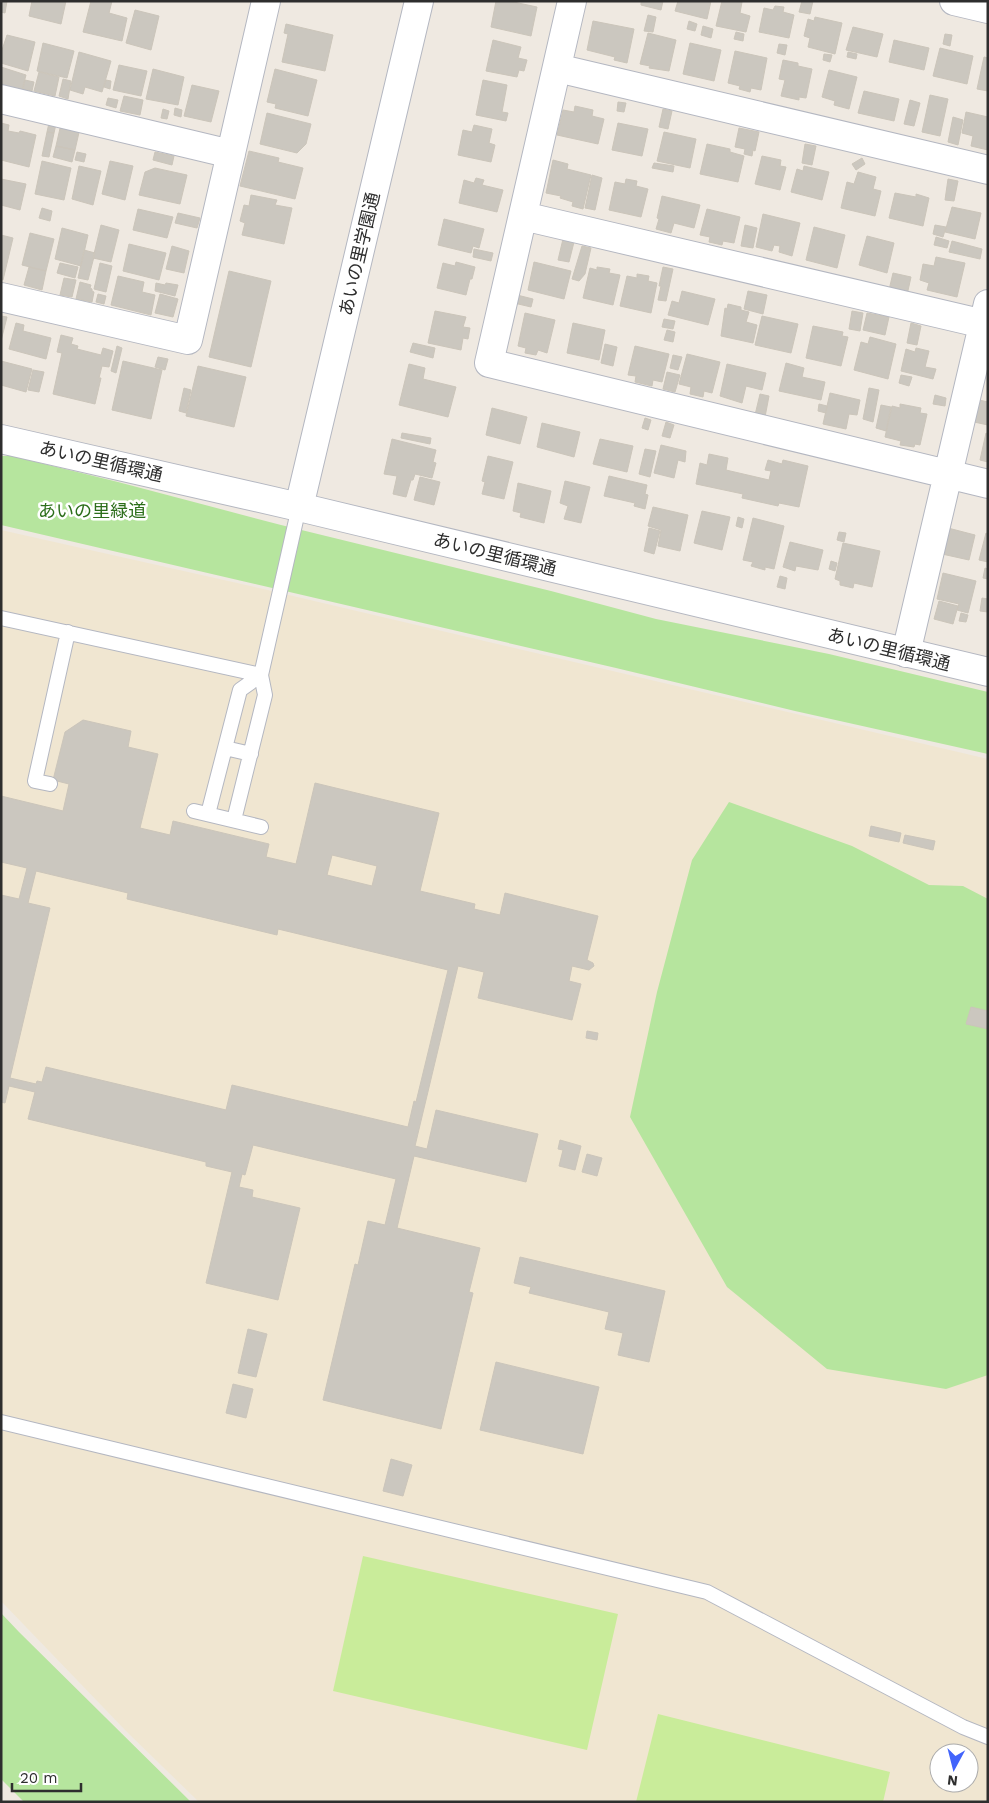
<svg xmlns="http://www.w3.org/2000/svg" width="989" height="1803" font-family="'Work Sans','Noto Sans JP',sans-serif">
<style>
.education{fill:#f0e6d1;fill-rule:evenodd}
.green{fill:#b6e59e}
.pitch{fill:#c9ec9a}
.building{fill:#cbc7bf;stroke:#cbc5ba;fill-rule:evenodd}
.lines{fill:none;stroke-linecap:round;stroke-linejoin:round}
.lane-casing{stroke:#b4b7c1;stroke-width:16}
.street-casing{stroke:#b4b7c1;stroke-width:30}
.secondary-casing{stroke:#b4b7c1;stroke-width:30}
.lane{stroke:#fff;stroke-width:14}
.street{stroke:#fff;stroke-width:28}
.secondary{stroke:#fff;stroke-width:28}
.labels{text-anchor:middle;dominant-baseline:central;stroke-width:5;stroke-linejoin:round;paint-order:stroke}
.street-label{font-size:18px;fill:#2e2e2e;stroke:#fff}
.park-label{font-size:18px;fill:#2c6e1b;stroke:#fff}
</style>
<rect width="100%" height="100%" fill="#efe9e1"/>
<path class="education" d="M 1,530 L 259,588 L 988,759 L 988,1802 L 199,1802 L 127,1732 L 1,1601 ZM 939,1753 L 969,1753 L 969,1783 L 939,1783 Z"/>
<path class="green" d="M 1,456 L 12,456 L 118,482 L 281,525 L 551,591 L 656,619 L 829,654 L 988,692 L 988,754 L 795,711 L 616,668 L 1,525 Z
M 729,802 L 852,846 L 929,885 L 963,886 L 988,899 L 988,1375 L 946,1389 L 827,1369 L 727,1287 L 630,1117 L 657,992 L 692,860 Z
M 1,1613 L 19,1632 L 191,1802 L 24,1802 L 1,1779 Z"/>
<path class="pitch" d="M 363,1556 L 618,1614 L 587,1750 L 333,1691 Z
M 658,1714 L 890,1772 L 883,1802 L 636,1802 Z"/>
<path class="building" d="M 1,1 L 7,1 L 5,13 L 1,12 Z
M 32,1 L 66,1 L 61,24 L 29,16 Z
M 91,1 L 112,1 L 109,13 L 127,18 L 122,41 L 83,32 Z
M 496,1 L 509,1 L 537,7 L 531,36 L 491,27 Z
M 641,1 L 663,1 L 661,10 L 641,5 Z
M 678,1 L 711,1 L 707,19 L 675,11 Z
M 722,1 L 742,2 L 740,13 L 750,16 L 746,32 L 716,26 Z
M 802,1 L 813,1 L 810,14 L 799,12 Z
M 775,6 L 784,7 L 783,12 L 794,15 L 789,38 L 759,32 L 764,8 L 773,10 Z
M 135,10 L 159,16 L 151,50 L 126,43 Z
M 648,15 L 656,17 L 653,32 L 644,31 Z
M 815,17 L 842,23 L 835,54 L 808,47 L 810,38 L 804,36 L 808,19 L 814,21 Z
M 593,21 L 634,29 L 627,63 L 614,60 L 615,57 L 587,50 Z
M 689,21 L 697,24 L 695,31 L 687,29 Z
M 286,24 L 333,35 L 325,71 L 282,62 L 288,34 L 284,33 Z
M 703,26 L 713,29 L 711,38 L 701,35 Z
M 853,27 L 883,34 L 877,57 L 846,50 Z
M 736,32 L 744,34 L 743,41 L 734,39 Z
M 648,33 L 676,40 L 669,71 L 649,68 L 650,66 L 640,64 Z
M 945,34 L 952,35 L 950,46 L 943,44 Z
M 7,35 L 35,42 L 28,71 L 1,63 L 1,53 Z
M 493,40 L 521,47 L 518,58 L 527,60 L 524,71 L 519,70 L 517,77 L 486,71 Z
M 894,40 L 929,48 L 924,70 L 889,62 Z
M 43,43 L 74,51 L 67,78 L 37,71 Z
M 690,43 L 721,50 L 714,81 L 683,74 Z
M 779,44 L 787,45 L 785,55 L 777,53 Z
M 940,48 L 973,56 L 967,84 L 933,76 Z
M 735,51 L 767,58 L 761,90 L 751,88 L 750,92 L 739,89 L 740,86 L 728,83 Z
M 79,52 L 111,61 L 102,92 L 85,87 L 83,94 L 70,90 Z
M 848,52 L 857,54 L 856,59 L 847,57 Z
M 824,54 L 832,55 L 830,62 L 823,60 Z
M 984,57 L 988,58 L 988,91 L 977,89 Z
M 783,60 L 798,63 L 798,66 L 812,69 L 806,98 L 799,97 L 799,100 L 781,96 L 785,80 L 779,79 Z
M 119,65 L 147,71 L 141,96 L 113,90 Z
M 1,67 L 26,75 L 22,90 L 1,85 Z
M 153,69 L 184,77 L 178,105 L 146,99 Z
M 275,69 L 317,80 L 308,116 L 275,108 L 276,104 L 267,102 Z
M 829,70 L 857,77 L 849,109 L 834,105 L 835,101 L 822,97 Z
M 39,72 L 59,77 L 55,96 L 34,91 Z
M 63,79 L 71,81 L 68,99 L 59,96 Z
M 25,80 L 34,82 L 32,91 L 23,89 Z
M 106,80 L 111,81 L 110,89 L 104,87 Z
M 483,80 L 507,85 L 502,112 L 508,113 L 506,121 L 476,115 Z
M 192,85 L 219,91 L 211,122 L 184,116 Z
M 864,91 L 899,99 L 894,121 L 858,113 Z
M 930,95 L 948,99 L 940,136 L 922,132 Z
M 124,96 L 143,100 L 140,115 L 120,111 Z
M 108,98 L 118,100 L 116,108 L 106,105 Z
M 910,100 L 920,103 L 914,126 L 904,124 Z
M 618,102 L 626,103 L 624,112 L 617,111 Z
M 575,106 L 593,110 L 592,116 L 604,119 L 598,144 L 557,135 L 563,110 L 574,112 Z
M 175,108 L 182,110 L 181,117 L 174,115 Z
M 163,109 L 169,111 L 167,119 L 161,118 Z
M 663,109 L 672,111 L 668,129 L 659,127 Z
M 966,112 L 988,117 L 988,150 L 971,146 L 973,136 L 962,133 Z
M 267,113 L 311,124 L 306,144 L 297,153 L 260,144 Z
M 953,117 L 963,120 L 958,145 L 948,142 Z
M 1,123 L 9,125 L 8,131 L 19,133 L 20,131 L 36,135 L 29,167 L 1,160 Z
M 49,123 L 56,124 L 54,133 L 47,132 Z
M 618,123 L 648,129 L 642,156 L 612,150 Z
M 61,124 L 80,128 L 75,150 L 56,146 Z
M 474,125 L 492,129 L 489,143 L 495,145 L 491,162 L 458,155 L 463,130 L 472,132 Z
M 739,128 L 759,132 L 755,151 L 753,150 L 752,156 L 744,154 L 745,149 L 735,147 Z
M 47,132 L 54,133 L 49,157 L 42,156 Z
M 664,132 L 696,139 L 690,168 L 657,161 Z
M 707,144 L 730,149 L 730,152 L 744,156 L 738,182 L 700,174 Z
M 805,144 L 816,146 L 812,165 L 802,163 Z
M 56,146 L 75,150 L 72,162 L 53,157 Z
M 249,151 L 279,158 L 278,162 L 303,168 L 295,199 L 240,186 Z
M 77,152 L 86,154 L 84,162 L 75,160 Z
M 155,152 L 174,156 L 172,165 L 153,160 Z
M 762,156 L 781,160 L 780,166 L 786,167 L 780,190 L 755,184 Z
M 862,158 L 865,164 L 856,170 L 852,164 Z
M 553,160 L 568,164 L 567,169 L 591,175 L 583,209 L 572,206 L 573,202 L 560,198 L 561,196 L 546,193 Z
M 42,161 L 71,168 L 64,200 L 35,194 Z
M 110,161 L 133,166 L 125,200 L 102,194 Z
M 654,163 L 674,166 L 673,172 L 652,168 Z
M 79,166 L 101,171 L 93,205 L 72,199 Z
M 804,166 L 829,172 L 822,200 L 791,192 L 797,169 L 803,171 Z
M 155,168 L 187,175 L 180,204 L 139,195 L 145,172 Z
M 858,172 L 876,177 L 873,189 L 881,191 L 875,216 L 841,208 L 847,182 L 854,184 Z
M 592,175 L 602,178 L 595,210 L 585,208 Z
M 476,178 L 484,180 L 482,185 L 503,190 L 497,212 L 459,203 L 464,180 L 474,183 Z
M 1,179 L 26,184 L 20,210 L 1,205 Z
M 626,179 L 637,181 L 636,186 L 648,189 L 641,217 L 609,210 L 615,182 L 625,184 Z
M 948,179 L 958,181 L 954,201 L 945,200 Z
M 895,193 L 916,197 L 916,194 L 929,198 L 923,226 L 889,218 Z
M 251,195 L 277,200 L 275,205 L 292,208 L 284,244 L 242,235 L 245,223 L 240,221 L 244,205 L 249,206 Z
M 662,196 L 700,205 L 694,228 L 674,223 L 671,233 L 656,229 L 659,219 L 657,218 Z
M 952,207 L 981,213 L 975,239 L 945,232 Z
M 42,208 L 52,211 L 50,221 L 39,218 Z
M 138,209 L 173,217 L 167,238 L 133,230 Z
M 707,209 L 740,217 L 734,243 L 723,241 L 722,245 L 709,242 L 710,237 L 700,235 Z
M 178,213 L 200,218 L 197,228 L 175,223 Z
M 763,214 L 800,223 L 792,256 L 779,252 L 780,246 L 774,245 L 772,251 L 756,247 Z
M 444,219 L 484,229 L 479,248 L 473,246 L 471,253 L 438,245 Z
M 101,225 L 119,230 L 111,262 L 93,258 Z
M 745,225 L 757,228 L 753,248 L 741,246 Z
M 935,225 L 946,227 L 943,237 L 933,234 Z
M 814,227 L 845,235 L 837,268 L 806,260 Z
M 62,228 L 88,235 L 81,266 L 55,259 Z
M 30,233 L 54,239 L 46,271 L 22,265 Z
M 1,235 L 13,238 L 3,280 L 1,279 Z
M 867,236 L 894,243 L 887,273 L 859,265 Z
M 936,237 L 949,241 L 947,248 L 934,245 Z
M 563,239 L 574,242 L 569,262 L 558,260 Z
M 952,241 L 982,249 L 980,259 L 949,252 Z
M 129,244 L 166,253 L 159,280 L 123,271 Z
M 172,246 L 189,251 L 184,273 L 166,269 Z
M 582,246 L 591,248 L 585,274 L 579,281 L 572,279 Z
M 474,249 L 493,253 L 491,261 L 473,257 Z
M 84,250 L 95,253 L 88,280 L 78,278 Z
M 936,257 L 965,263 L 957,297 L 927,290 L 929,283 L 920,280 L 923,264 L 934,266 Z
M 456,262 L 475,267 L 472,279 L 470,279 L 466,295 L 437,288 L 443,263 L 455,266 Z
M 534,262 L 571,271 L 564,299 L 528,290 Z
M 60,263 L 78,267 L 75,278 L 57,273 Z
M 100,263 L 112,266 L 106,292 L 94,289 Z
M 29,267 L 46,271 L 42,290 L 24,285 Z
M 597,267 L 610,269 L 609,273 L 620,275 L 613,305 L 583,298 L 590,268 L 597,270 Z
M 663,267 L 673,269 L 666,301 L 658,300 L 661,286 L 659,286 Z
M 229,271 L 271,281 L 251,367 L 209,357 Z
M 893,273 L 911,277 L 907,295 L 889,290 Z
M 637,274 L 649,276 L 648,281 L 657,283 L 651,313 L 620,306 L 627,276 L 637,278 Z
M 118,276 L 144,282 L 142,292 L 155,295 L 151,315 L 111,305 Z
M 64,278 L 76,280 L 72,297 L 60,295 Z
M 80,282 L 91,285 L 90,288 L 92,289 L 92,291 L 94,292 L 92,302 L 76,299 Z
M 156,283 L 165,285 L 166,283 L 178,285 L 175,296 L 155,291 Z
M 682,291 L 715,299 L 708,325 L 668,315 L 672,301 L 679,303 Z
M 748,291 L 767,295 L 763,314 L 744,309 Z
M 98,294 L 106,296 L 104,304 L 96,302 Z
M 160,294 L 178,299 L 173,317 L 155,313 Z
M 517,295 L 533,299 L 531,307 L 514,303 Z
M 728,304 L 741,307 L 741,310 L 749,312 L 746,322 L 757,325 L 753,343 L 721,336 L 725,308 L 727,309 Z
M 435,311 L 466,317 L 463,327 L 470,328 L 468,339 L 463,338 L 461,350 L 428,343 Z
M 852,311 L 863,313 L 860,331 L 849,329 Z
M 525,313 L 555,320 L 547,353 L 538,350 L 536,355 L 525,353 L 526,348 L 518,346 Z
M 867,313 L 889,317 L 885,335 L 863,330 Z
M 1,316 L 7,317 L 1,341 Z
M 762,316 L 798,324 L 791,353 L 755,345 Z
M 664,319 L 675,321 L 673,329 L 662,327 Z
M 16,323 L 24,325 L 23,331 L 51,338 L 46,359 L 9,349 Z
M 573,323 L 605,330 L 599,360 L 567,353 Z
M 911,323 L 921,326 L 917,345 L 907,343 Z
M 813,326 L 843,332 L 842,336 L 848,337 L 841,366 L 806,358 Z
M 667,330 L 675,332 L 673,342 L 664,340 Z
M 61,335 L 73,338 L 71,344 L 78,346 L 77,349 L 101,355 L 103,348 L 113,351 L 109,367 L 102,366 L 99,378 L 101,378 L 95,404 L 53,394 L 62,353 L 57,352 Z
M 870,337 L 896,344 L 888,379 L 854,370 L 861,342 L 868,344 Z
M 413,343 L 435,348 L 433,358 L 410,352 Z
M 605,344 L 617,347 L 613,366 L 601,363 Z
M 117,346 L 122,348 L 116,373 L 111,371 Z
M 635,346 L 669,354 L 662,382 L 653,380 L 652,386 L 635,382 L 636,376 L 628,375 Z
M 916,348 L 929,351 L 925,367 L 936,369 L 933,379 L 901,371 L 906,349 L 915,352 Z
M 687,354 L 720,362 L 712,393 L 704,391 L 703,397 L 690,394 L 691,387 L 679,384 Z
M 673,355 L 682,357 L 678,370 L 670,368 Z
M 158,357 L 168,359 L 165,370 L 155,367 Z
M 1,361 L 32,369 L 26,392 L 1,385 Z
M 123,361 L 162,370 L 151,419 L 112,410 Z
M 786,363 L 804,368 L 802,377 L 825,382 L 821,400 L 779,391 Z
M 409,364 L 425,368 L 423,379 L 456,387 L 448,417 L 399,405 Z
M 727,364 L 766,373 L 762,390 L 746,386 L 742,403 L 720,396 Z
M 198,366 L 246,377 L 234,427 L 186,416 Z
M 33,370 L 44,372 L 39,392 L 28,390 Z
M 667,372 L 680,375 L 675,392 L 663,389 Z
M 901,375 L 912,377 L 909,386 L 899,383 Z
M 184,388 L 191,390 L 186,413 L 179,411 Z
M 869,388 L 879,390 L 873,422 L 863,419 Z
M 830,393 L 860,400 L 857,415 L 849,414 L 846,429 L 823,424 Z
M 760,394 L 769,396 L 765,417 L 755,415 Z
M 935,395 L 946,398 L 945,406 L 933,404 Z
M 979,400 L 988,402 L 988,425 L 974,422 Z
M 819,404 L 827,406 L 826,413 L 818,411 Z
M 900,404 L 921,408 L 920,413 L 927,414 L 920,445 L 915,444 L 914,447 L 900,445 L 901,441 L 885,437 L 892,406 L 900,408 Z
M 881,405 L 891,407 L 886,431 L 876,428 Z
M 492,408 L 527,417 L 520,444 L 486,435 Z
M 645,418 L 651,420 L 648,430 L 642,428 Z
M 666,422 L 674,425 L 670,438 L 662,436 Z
M 542,423 L 580,432 L 574,457 L 537,447 Z
M 402,433 L 431,438 L 430,444 L 401,438 Z
M 986,433 L 988,434 L 988,462 L 980,460 Z
M 392,439 L 436,450 L 433,462 L 436,463 L 432,478 L 415,474 L 413,480 L 411,480 L 406,497 L 393,494 L 397,476 L 384,474 Z
M 600,439 L 633,446 L 627,472 L 593,464 Z
M 661,445 L 686,451 L 685,462 L 678,460 L 674,478 L 654,473 Z
M 645,449 L 656,451 L 650,477 L 639,474 Z
M 709,454 L 728,458 L 726,470 L 769,480 L 771,471 L 765,470 L 768,460 L 782,464 L 783,460 L 808,466 L 799,507 L 779,503 L 778,506 L 742,498 L 743,494 L 696,484 L 700,463 L 707,465 Z
M 488,456 L 513,462 L 504,499 L 482,494 L 485,482 L 482,481 Z
M 609,476 L 647,485 L 645,494 L 648,495 L 645,509 L 634,506 L 635,503 L 604,496 Z
M 420,477 L 440,482 L 434,505 L 414,500 Z
M 565,481 L 590,487 L 581,523 L 564,519 L 568,506 L 560,503 Z
M 518,483 L 551,491 L 544,523 L 520,517 L 521,513 L 513,511 Z
M 653,507 L 688,515 L 680,551 L 658,546 L 661,530 L 648,526 Z
M 702,511 L 730,517 L 722,550 L 694,543 Z
M 738,517 L 744,519 L 742,528 L 736,526 Z
M 753,518 L 784,526 L 774,569 L 765,567 L 765,570 L 751,566 L 753,562 L 743,560 Z
M 649,528 L 660,531 L 654,554 L 644,551 Z
M 948,528 L 975,535 L 969,560 L 942,554 Z
M 839,532 L 846,533 L 844,542 L 837,540 Z
M 986,533 L 988,534 L 988,562 L 979,560 Z
M 790,542 L 823,550 L 818,570 L 796,566 L 795,571 L 783,567 Z
M 843,543 L 880,551 L 872,587 L 854,583 L 853,588 L 840,585 L 840,581 L 835,579 Z
M 831,561 L 837,563 L 835,571 L 829,569 Z
M 985,568 L 988,569 L 988,579 L 983,578 Z
M 943,573 L 976,581 L 968,613 L 957,610 L 959,604 L 937,599 Z
M 780,576 L 787,578 L 785,589 L 777,587 Z
M 982,598 L 988,599 L 988,612 L 980,611 Z
M 939,601 L 958,606 L 953,624 L 934,619 Z
M 961,613 L 968,615 L 966,622 L 959,621 Z
M 83,720 L 131,731 L 128,747 L 158,754 L 140,828 L 170,835 L 173,821 L 269,844 L 266,857 L 296,864 L 315,783 L 439,813 L 420,891 L 475,904 L 474,909 L 500,915 L 505,893 L 598,916 L 587,960 L 593,963 L 594,966 L 589,970 L 572,966 L 569,981 L 581,984 L 572,1020 L 478,998 L 484,972 L 458,966 L 415,1146 L 427,1149 L 436,1110 L 538,1134 L 526,1182 L 414,1156 L 397,1228 L 480,1248 L 469,1292 L 473,1293 L 441,1429 L 323,1400 L 355,1264 L 358,1265 L 368,1221 L 385,1225 L 396,1179 L 253,1145 L 245,1175 L 242,1174 L 239,1187 L 253,1190 L 252,1197 L 300,1208 L 278,1300 L 206,1283 L 232,1172 L 206,1166 L 206,1162 L 28,1119 L 35,1092 L 9,1086 L 5,1103 L 1,1102 L 1,895 L 19,899 L 27,868 L 1,862 L 1,796 L 63,811 L 69,784 L 53,780 L 65,732 ZM 332,855 L 377,866 L 372,886 L 327,875 ZM 36,871 L 128,893 L 127,899 L 277,935 L 278,929 L 448,970 L 416,1102 L 414,1101 L 408,1127 L 232,1085 L 226,1110 L 46,1067 L 42,1082 L 37,1081 L 36,1084 L 10,1078 L 50,908 L 28,903 Z
M 871,826 L 901,833 L 899,842 L 869,836 Z
M 905,835 L 935,841 L 933,850 L 903,843 Z
M 971,1007 L 988,1011 L 988,1029 L 966,1024 Z
M 587,1031 L 598,1033 L 597,1040 L 586,1038 Z
M 560,1140 L 581,1146 L 575,1170 L 559,1166 L 563,1150 L 558,1149 Z
M 587,1154 L 602,1158 L 597,1176 L 582,1172 Z
M 520,1257 L 665,1291 L 649,1362 L 618,1355 L 623,1333 L 605,1329 L 609,1312 L 529,1293 L 531,1287 L 514,1283 Z
M 248,1329 L 267,1334 L 256,1377 L 238,1373 Z
M 496,1362 L 599,1387 L 583,1454 L 480,1430 Z
M 233,1384 L 253,1389 L 246,1418 L 226,1413 Z
M 391,1459 L 412,1465 L 403,1496 L 383,1491 Z"/>
<g class="lines">
<g class="lane-casing">
<path id="lane" d="M 1,618 L 261,675
M 225,748 L 251,754
M 50,784 L 35,781 L 68,632
M 194,811 L 261,827
M 208,814 L 240,690 L 261,675
M 234,820 L 265,695 L 261,675 L 299,507
M 1,1422 L 707,1592 L 963,1727 L 988,1737"/>
</g>
<g class="street-casing">
<path id="street" d="M 572,1 L 489,363 L 988,484
M 954,1 L 988,9
M 557,68 L 988,170
M 1,99 L 231,154
M 523,216 L 988,325
M 1,297 L 188,340 L 266,1
M 906,653 L 988,304"/>
</g>
<g class="secondary-casing">
<path id="secondary" d="M 1,439 L 299,507 L 988,672
M 299,507 L 419,1"/>
</g>
<use href="#lane" class="lane"/>
<use href="#street" class="street"/>
<use href="#secondary" class="secondary"/>
</g>
<g class="labels">
<g class="street-label">
<text transform="translate(359 254) rotate(-77)">あいの里学園通</text>
<text transform="translate(101 461) rotate(13)">あいの里循環通</text>
<text transform="translate(495 554) rotate(14)">あいの里循環通</text>
<text transform="translate(889 649) rotate(14)">あいの里循環通</text>
</g>
<g class="park-label">
<text x="92" y="510">あいの里緑道</text>
</g>
</g>
<rect width="989" height="1803" fill="none" stroke="#2e2e2e" stroke-width="5"/>
<g transform="translate(954 1768) rotate(187)"><circle r="24" fill="#ffffff" stroke="#ababab"/>
<path d="M0-4L9 19L0 12L-9 19Z" fill="#4264fb"/>
<text y="-8" font-size="14" font-weight="bold" text-anchor="middle" fill="#2e2e2e">N</text>
</g>
<path d="M12 1783v8h69v-8" fill="none" stroke="#2e2e2e" stroke-width="2.5"/>
<text x="20" y="1783" font-size="15" fill="#2e2e2e" stroke="#ffffff" stroke-width="4" paint-order="stroke">20 m</text>
</svg>
